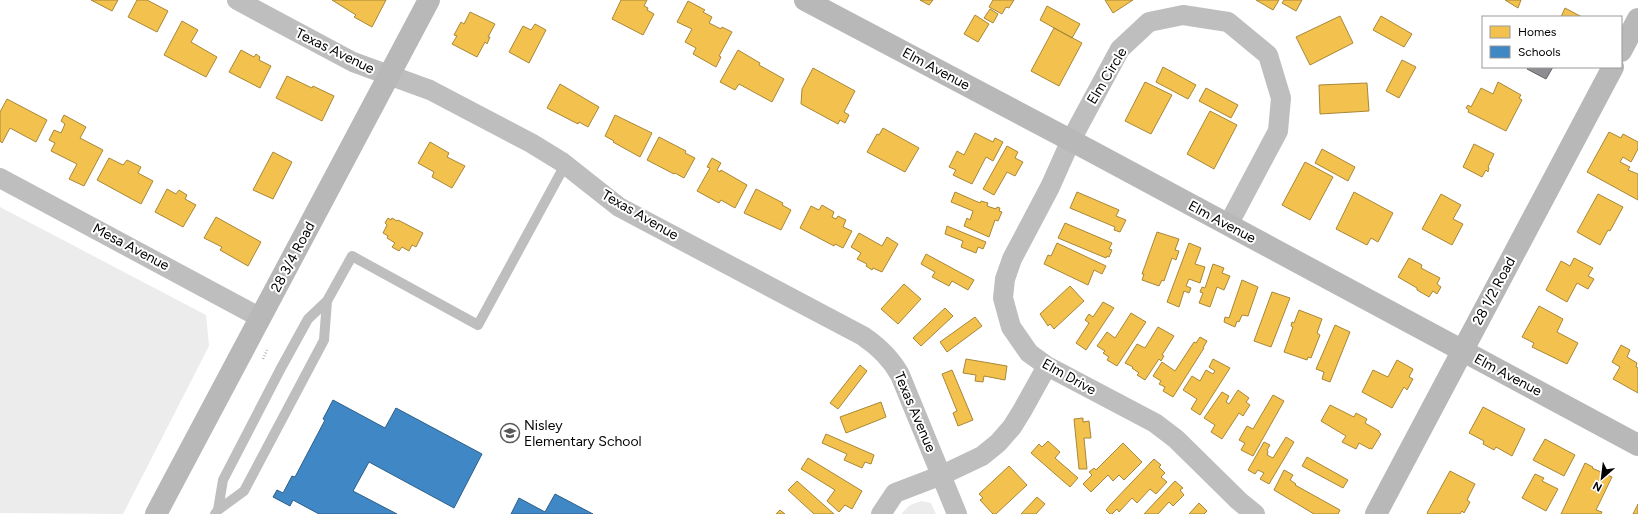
<svg xmlns="http://www.w3.org/2000/svg" width="1638" height="514" font-family="Figtree,sans-serif">
<style>
.green{fill:#ececec}
.homes{fill:#f2c14e;stroke:#a98737}
.schools{fill:#3f88c5;stroke:#2c5f8a}
.industry{fill:#8d8d92;stroke:#636366}
.lines{fill:none;stroke-linecap:round;stroke-linejoin:round}
.path{stroke:#b9b9b9;stroke-width:2.5;stroke-dasharray:1 2;stroke-linecap:butt}
.lane{stroke:#bebebe;stroke-width:10}
.street{stroke:#bebebe;stroke-width:20}
.secondary{stroke:#b8b8b8;stroke-width:22}
.labels{text-anchor:middle;dominant-baseline:central;stroke-width:4;stroke-linejoin:round;paint-order:stroke}
.street-label{font-size:14px;fill:#000;stroke:#fff}
.poi-label{font-size:14px;fill:#000;stroke:#fff;text-anchor:start}
</style>
<rect width="100%" height="100%" fill="#fff"/>
<path class="green" d="M 0,207 L 206,315 L 209,346 L 123,514 L 0,513 Z
M 921,501 L 931,503 L 936,514 L 901,514 L 910,505 Z"/>
<path class="homes" d="M 91,0 L 118,0 L 112,11 Z
M 137,0 L 147,0 L 168,11 L 157,32 L 128,17 Z
M 332,0 L 386,0 L 372,27 L 354,17 L 356,15 Z
M 621,0 L 647,0 L 644,6 L 648,8 L 647,10 L 654,14 L 643,35 L 612,19 Z
M 920,0 L 933,0 L 929,5 Z
M 993,0 L 1014,0 L 1009,8 L 1006,7 L 1002,14 L 989,7 Z
M 1105,0 L 1133,0 L 1113,13 Z
M 1256,0 L 1279,0 L 1273,10 Z
M 1284,0 L 1302,0 L 1296,11 L 1282,3 Z
M 1505,0 L 1521,0 L 1518,8 Z
M 688,1 L 705,10 L 703,12 L 712,17 L 709,23 L 721,29 L 722,27 L 732,32 L 719,56 L 721,57 L 716,67 L 693,54 L 696,48 L 685,42 L 692,29 L 677,22 Z
M 1047,6 L 1080,24 L 1072,38 L 1040,20 Z
M 1565,8 L 1582,17 L 1561,17 Z
M 990,9 L 998,14 L 993,23 L 984,18 Z
M 470,12 L 495,24 L 488,37 L 490,37 L 487,44 L 485,42 L 477,57 L 452,44 L 457,36 L 454,35 L 461,22 L 464,24 Z
M 975,15 L 989,24 L 978,42 L 964,34 Z
M 1340,16 L 1353,43 L 1310,65 L 1296,37 Z
M 1381,16 L 1412,34 L 1404,47 L 1373,30 Z
M 182,21 L 198,30 L 191,42 L 217,57 L 206,77 L 164,55 Z
M 535,24 L 546,30 L 529,63 L 509,52 L 523,26 L 531,30 Z
M 1054,28 L 1082,43 L 1059,86 L 1031,71 Z
M 241,50 L 254,57 L 256,54 L 260,57 L 259,60 L 271,66 L 260,88 L 229,72 Z
M 738,50 L 760,63 L 759,65 L 784,79 L 772,102 L 739,84 L 735,90 L 720,82 Z
M 1402,60 L 1416,67 L 1399,98 L 1386,91 Z
M 1163,67 L 1196,85 L 1188,99 L 1156,82 Z
M 813,68 L 855,91 L 844,112 L 849,115 L 845,123 L 840,120 L 838,124 L 801,104 L 802,89 Z
M 287,76 L 312,88 L 313,86 L 334,96 L 322,121 L 276,98 Z
M 1145,82 L 1172,95 L 1151,134 L 1125,121 Z
M 1498,82 L 1521,95 L 1519,98 L 1522,100 L 1506,131 L 1468,112 L 1469,110 L 1466,108 L 1468,105 L 1471,107 L 1481,88 L 1493,94 Z
M 1367,83 L 1369,111 L 1320,114 L 1319,85 Z
M 560,84 L 599,107 L 588,127 L 579,122 L 578,124 L 547,108 Z
M 1206,88 L 1238,105 L 1231,118 L 1199,101 Z
M 7,99 L 47,120 L 36,142 L 10,128 L 2,143 L 0,141 L 0,112 Z
M 1210,111 L 1237,125 L 1214,169 L 1187,154 Z
M 64,115 L 86,127 L 80,138 L 103,150 L 84,186 L 69,179 L 77,164 L 51,151 L 55,143 L 49,140 L 54,130 L 61,133 L 65,124 L 61,121 Z
M 615,115 L 652,133 L 640,157 L 613,142 L 614,141 L 605,136 Z
M 883,128 L 919,148 L 905,172 L 867,152 L 877,134 L 879,135 Z
M 1609,132 L 1621,138 L 1623,134 L 1638,142 L 1638,149 L 1631,162 L 1623,157 L 1620,162 L 1630,167 L 1628,170 L 1638,174 L 1638,200 L 1587,172 Z
M 975,133 L 993,142 L 995,138 L 1003,142 L 993,161 L 986,157 L 972,184 L 953,175 L 956,170 L 949,167 L 957,151 L 964,155 Z
M 659,137 L 686,151 L 685,153 L 695,158 L 684,178 L 675,173 L 674,174 L 647,160 Z
M 430,142 L 449,153 L 447,157 L 465,166 L 452,188 L 432,177 L 434,172 L 418,163 Z
M 1474,144 L 1494,154 L 1488,167 L 1489,168 L 1488,172 L 1486,170 L 1482,177 L 1463,167 Z
M 1007,146 L 1018,152 L 1015,158 L 1023,162 L 1015,176 L 1007,172 L 994,195 L 983,189 Z
M 1322,149 L 1355,167 L 1348,181 L 1315,163 Z
M 273,152 L 292,162 L 273,199 L 253,190 Z
M 109,158 L 123,165 L 127,160 L 141,167 L 138,173 L 153,181 L 141,204 L 97,180 Z
M 712,158 L 721,163 L 717,170 L 720,172 L 721,170 L 747,185 L 735,208 L 721,200 L 719,203 L 697,191 L 710,168 L 707,167 Z
M 1305,162 L 1333,177 L 1310,220 L 1282,205 Z
M 167,189 L 176,194 L 179,190 L 187,195 L 185,199 L 196,205 L 183,227 L 155,212 Z
M 756,189 L 783,203 L 782,205 L 791,210 L 781,230 L 744,213 Z
M 955,192 L 980,203 L 981,201 L 988,203 L 987,206 L 996,209 L 997,207 L 1000,208 L 999,211 L 1002,212 L 998,221 L 995,220 L 989,237 L 964,226 L 967,218 L 970,220 L 973,211 L 951,202 Z
M 1077,192 L 1119,210 L 1116,216 L 1126,220 L 1120,232 L 1114,230 L 1115,227 L 1070,208 Z
M 1354,192 L 1393,213 L 1378,242 L 1371,238 L 1367,245 L 1336,229 Z
M 1441,194 L 1461,205 L 1453,219 L 1463,224 L 1452,245 L 1422,229 Z
M 1598,194 L 1623,207 L 1610,231 L 1608,230 L 1600,245 L 1577,232 Z
M 822,205 L 834,212 L 832,217 L 836,219 L 838,216 L 846,220 L 843,227 L 852,231 L 843,248 L 835,244 L 834,246 L 800,228 L 811,206 L 819,210 Z
M 216,217 L 261,242 L 248,266 L 220,250 L 222,247 L 204,238 Z
M 388,218 L 391,220 L 392,218 L 397,221 L 398,220 L 423,233 L 416,247 L 412,245 L 409,251 L 402,247 L 399,251 L 392,247 L 395,243 L 387,238 L 388,236 L 383,233 L 387,225 L 385,223 Z
M 1065,223 L 1112,243 L 1109,249 L 1112,250 L 1109,257 L 1107,256 L 1106,258 L 1058,238 Z
M 947,226 L 986,242 L 983,249 L 978,247 L 976,253 L 961,247 L 963,241 L 945,234 Z
M 1157,232 L 1179,239 L 1175,250 L 1179,251 L 1176,260 L 1172,258 L 1164,281 L 1162,280 L 1159,286 L 1142,280 L 1144,274 L 1142,274 Z
M 859,233 L 882,246 L 887,237 L 898,244 L 882,272 L 873,268 L 872,270 L 866,266 L 867,264 L 857,259 L 861,253 L 851,247 Z
M 1057,243 L 1106,266 L 1102,274 L 1094,270 L 1088,285 L 1044,264 L 1048,255 L 1051,256 Z
M 1189,243 L 1201,248 L 1195,264 L 1205,267 L 1200,283 L 1189,279 L 1186,286 L 1191,288 L 1189,293 L 1184,291 L 1179,307 L 1167,302 Z
M 926,254 L 974,280 L 968,290 L 952,281 L 949,286 L 932,277 L 935,272 L 921,264 Z
M 1409,258 L 1422,265 L 1421,268 L 1440,278 L 1437,284 L 1441,287 L 1437,294 L 1433,291 L 1429,297 L 1417,290 L 1417,288 L 1398,277 Z
M 1574,258 L 1593,268 L 1588,276 L 1594,279 L 1588,289 L 1577,283 L 1567,302 L 1546,290 L 1561,261 L 1570,266 Z
M 1213,264 L 1224,268 L 1222,273 L 1230,276 L 1224,290 L 1217,287 L 1210,307 L 1199,303 L 1203,293 L 1200,292 L 1202,287 L 1205,288 Z
M 1242,280 L 1258,287 L 1248,316 L 1242,315 L 1239,322 L 1237,321 L 1235,327 L 1224,322 L 1225,317 L 1229,318 Z
M 904,284 L 921,299 L 898,324 L 881,309 Z
M 1070,286 L 1084,301 L 1054,329 L 1050,324 L 1048,326 L 1040,314 Z
M 1272,292 L 1290,298 L 1271,347 L 1254,341 Z
M 1103,302 L 1114,308 L 1086,350 L 1076,343 L 1089,323 L 1085,320 L 1089,314 L 1093,317 Z
M 1539,306 L 1563,319 L 1557,332 L 1578,343 L 1567,364 L 1532,347 L 1534,343 L 1522,337 Z
M 945,308 L 953,316 L 921,346 L 913,338 Z
M 1299,310 L 1322,319 L 1317,333 L 1320,335 L 1311,358 L 1308,357 L 1307,360 L 1284,352 L 1293,327 L 1291,326 L 1292,322 L 1294,323 Z
M 1131,313 L 1146,322 L 1117,366 L 1107,360 L 1109,357 L 1103,353 L 1105,351 L 1097,346 L 1107,332 L 1115,338 Z
M 975,317 L 982,326 L 947,352 L 940,342 Z
M 1335,325 L 1350,332 L 1330,382 L 1322,379 L 1324,372 L 1316,369 Z
M 1158,327 L 1174,336 L 1162,355 L 1164,356 L 1161,361 L 1159,359 L 1145,380 L 1137,375 L 1139,373 L 1132,368 L 1133,367 L 1125,363 L 1137,344 L 1145,348 Z
M 1200,337 L 1207,341 L 1203,348 L 1204,348 L 1173,397 L 1163,391 L 1165,387 L 1159,384 L 1161,381 L 1153,376 L 1162,362 L 1175,371 L 1194,342 L 1196,343 Z
M 1621,345 L 1630,350 L 1627,357 L 1637,363 L 1636,367 L 1638,368 L 1638,393 L 1613,379 L 1620,367 L 1612,362 Z
M 966,359 L 1007,366 L 1005,380 L 984,376 L 983,382 L 975,381 L 976,375 L 963,373 Z
M 1213,359 L 1230,368 L 1200,415 L 1191,409 L 1197,399 L 1183,390 L 1192,376 L 1200,381 L 1206,370 L 1213,374 L 1215,371 L 1209,367 Z
M 1397,360 L 1413,369 L 1409,377 L 1413,379 L 1407,390 L 1404,387 L 1392,408 L 1362,392 L 1373,370 L 1388,377 Z
M 860,365 L 867,371 L 838,409 L 830,403 Z
M 952,370 L 973,420 L 958,426 L 953,413 L 957,411 L 942,374 Z
M 1238,390 L 1249,398 L 1246,402 L 1250,405 L 1243,416 L 1239,413 L 1222,439 L 1211,432 L 1215,425 L 1204,418 L 1222,392 L 1229,396 L 1226,402 L 1229,404 Z
M 1273,395 L 1284,401 L 1253,456 L 1241,450 L 1245,443 L 1239,440 L 1247,426 L 1253,429 Z
M 881,402 L 886,417 L 846,433 L 840,417 Z
M 1330,405 L 1354,417 L 1356,413 L 1367,419 L 1365,423 L 1379,431 L 1379,432 L 1381,434 L 1372,449 L 1370,448 L 1370,449 L 1359,443 L 1356,449 L 1342,442 L 1346,436 L 1321,421 Z
M 1483,407 L 1525,429 L 1512,456 L 1496,447 L 1494,450 L 1483,444 L 1484,441 L 1469,433 Z
M 1083,418 L 1083,422 L 1089,421 L 1091,438 L 1084,438 L 1087,469 L 1079,469 L 1074,419 Z
M 826,434 L 874,455 L 871,464 L 865,462 L 862,468 L 844,460 L 847,454 L 822,443 Z
M 1286,437 L 1294,442 L 1269,484 L 1260,479 L 1264,473 L 1258,470 L 1255,474 L 1248,470 L 1264,442 L 1270,445 L 1267,450 L 1268,452 L 1267,455 L 1273,458 Z
M 1545,439 L 1575,455 L 1564,476 L 1533,460 Z
M 1048,441 L 1060,452 L 1055,458 L 1078,478 L 1070,487 L 1031,453 L 1039,444 L 1042,447 Z
M 1123,443 L 1142,462 L 1124,480 L 1119,475 L 1113,481 L 1108,475 L 1091,492 L 1083,484 L 1092,475 L 1089,472 L 1094,468 L 1096,470 Z
M 1307,457 L 1348,480 L 1343,488 L 1302,466 Z
M 808,458 L 862,491 L 852,509 L 845,505 L 839,512 L 827,501 L 835,490 L 801,469 Z
M 1154,459 L 1161,465 L 1159,467 L 1165,473 L 1161,477 L 1167,482 L 1156,494 L 1150,489 L 1137,503 L 1132,498 L 1119,512 L 1117,509 L 1112,514 L 1110,514 L 1106,510 L 1111,504 Z
M 1585,463 L 1593,467 L 1592,468 L 1612,477 L 1596,510 L 1602,512 L 1601,514 L 1561,514 Z
M 1009,466 L 1027,485 L 996,514 L 993,514 L 980,500 L 983,498 L 979,494 Z
M 1284,470 L 1293,475 L 1290,480 L 1296,484 L 1295,485 L 1340,510 L 1338,514 L 1314,514 L 1274,490 Z
M 1450,471 L 1475,484 L 1467,500 L 1470,502 L 1464,513 L 1462,511 L 1460,514 L 1428,514 L 1427,513 Z
M 1535,474 L 1544,478 L 1542,481 L 1558,489 L 1546,511 L 1522,498 Z
M 797,481 L 834,514 L 814,514 L 788,490 Z
M 1175,481 L 1183,488 L 1180,490 L 1184,495 L 1173,506 L 1169,502 L 1158,514 L 1144,514 Z
M 1037,497 L 1045,504 L 1036,514 L 1021,514 Z
M 1199,503 L 1207,511 L 1204,514 L 1189,514 Z
M 1638,504 L 1638,514 L 1633,514 Z
M 780,510 L 785,514 L 776,514 Z"/>
<path class="schools" d="M 333,400 L 385,428 L 396,408 L 482,454 L 454,508 L 369,462 L 353,491 L 397,514 L 319,514 L 293,500 L 290,506 L 273,497 L 277,490 L 283,493 L 292,476 L 295,477 L 325,420 L 323,419 Z
M 555,494 L 593,514 L 511,514 L 519,498 L 545,512 Z"/>
<path class="industry" d="M 1528,67 L 1553,67 L 1546,79 L 1527,69 Z"/>
<g class="lines">
<path class="path" d="M 263,359 L 267,350"/>
<path class="lane" d="M 218,510 L 244,491 L 324,340 L 327,301
M 215,514 L 218,510 L 223,480 L 281,368 L 308,319 L 327,301 L 352,256 L 478,325 L 565,165"/>
<path class="street" d="M 237,0 L 353,62 L 430,90 L 531,143 L 562,162 L 619,207 L 863,336 C 879,347 891,358 900,375 L 957,514
M 0,178 L 261,318
M 1228,225 L 1278,131 L 1281,98 L 1268,55 L 1228,22 L 1183,15 L 1149,22 L 1120,49 L 1071,140 L 1050,187 L 1012,259 L 1005,279 L 1003,298 L 1011,327 L 1029,353 L 1047,366 L 1155,423 L 1176,439 L 1239,501 L 1255,514
M 881,514 L 895,493 L 942,475 L 982,456 L 998,443 L 1012,427 L 1022,411 L 1047,366"/>
<path class="secondary" d="M 805,0 L 1089,150 L 1638,445
M 1621,51 L 1638,19
M 156,514 L 429,0
M 1376,514 L 1613,67"/>
</g>
<defs>
<g id="school-ring" transform="scale(1)"><circle r="9.5" fill="#fff" stroke="#595959" stroke-width="1.5"/><path d="M0-5L7-2L0 1L-7-2ZM-4 1L0 2.5L4 1V4Q0 6-4 4Z" fill="#595959"/></g>
</defs>
<g fill-rule="evenodd">
<use href="#school-ring" x="510" y="433"/>
</g>
<g class="labels">
<g class="street-label">
<text transform="translate(335 51) rotate(26)">Texas Avenue</text>
<text transform="translate(936 69) rotate(28)">Elm Avenue</text>
<text transform="translate(1107 76) rotate(-59)">Elm Circle</text>
<text transform="translate(640 215) rotate(30)">Texas Avenue</text>
<text transform="translate(1222 222) rotate(28)">Elm Avenue</text>
<text transform="translate(131 247) rotate(28)">Mesa Avenue</text>
<text transform="translate(293 257) rotate(-62)">28 3/4 Road</text>
<text transform="translate(1494 291) rotate(-62)">28 1/2 Road</text>
<text transform="translate(1508 375) rotate(28)">Elm Avenue</text>
<text transform="translate(1069 377) rotate(29)">Elm Drive</text>
<text transform="translate(915 412) rotate(67)">Texas Avenue</text>
</g>
<g class="poi-label">
<text x="524" y="425">Nisley<tspan x="524" dy="16">Elementary School</tspan></text>
</g>
</g>
<rect x="1482" y="16" width="140" height="52" fill="#ffffff" stroke="#999999"/>
<rect x="1490" y="26" width="20" height="12" fill="#f2c14e" stroke="#999999"/>
<text x="1518" y="36" font-size="12" fill="#000000">Homes</text>
<rect x="1490" y="46" width="20" height="12" fill="#3f88c5" stroke="#999999"/>
<text x="1518" y="56" font-size="12" fill="#000000">Schools</text>
<g transform="translate(1602 478) rotate(208)" stroke="#ffffff" stroke-width="3" paint-order="stroke">
<path d="M0-3L7 15L0 10L-7 15Z" fill="#000000"/>
<text y="-6" font-size="11" font-weight="bold" text-anchor="middle" fill="#000000">N</text>
</g>
</svg>
